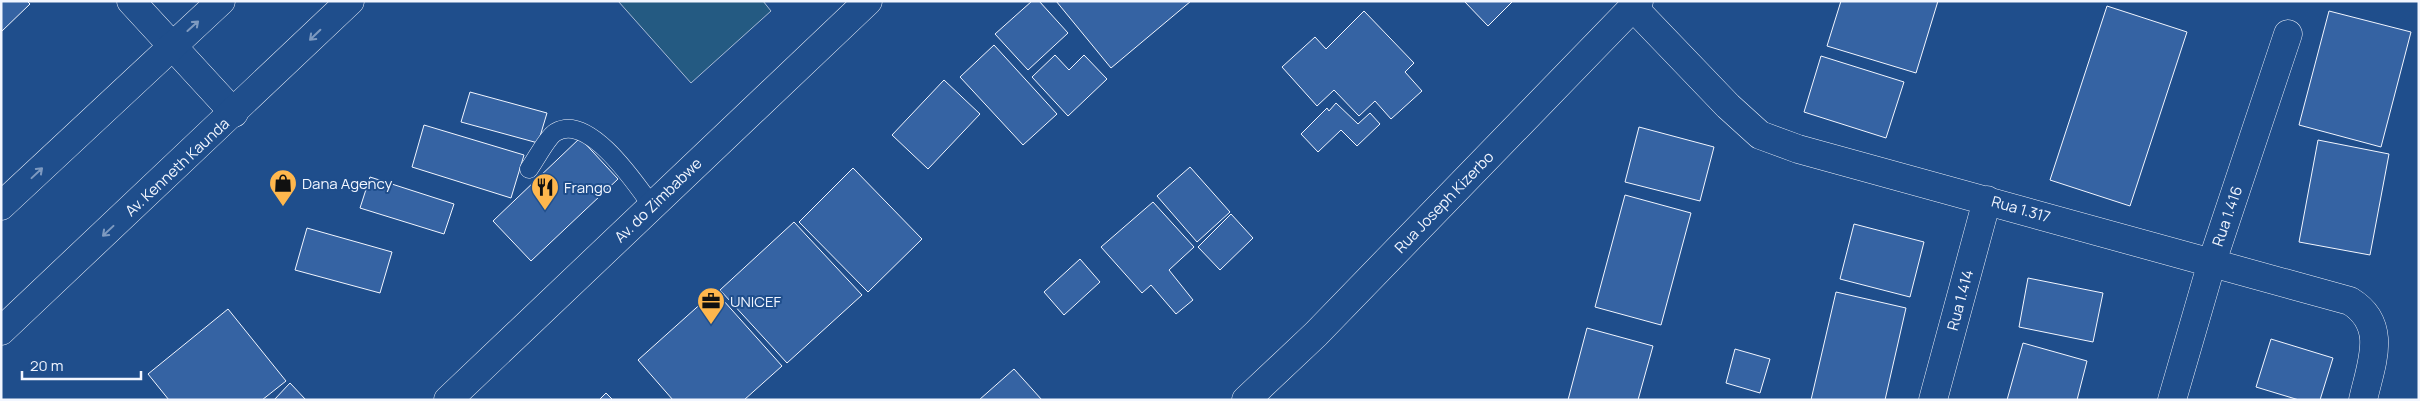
<svg xmlns="http://www.w3.org/2000/svg" width="2420" height="401" font-family="Manrope,sans-serif">
<style>
.green{fill:#245a82;stroke:#a8bbd7}
.building{fill:#3563a3;stroke:#f2f6ff}
.lines{fill:none;stroke-linecap:round;stroke-linejoin:round}
.lane-casing{stroke:#f2f6ff;stroke-width:19}
.street-casing{stroke:#f2f6ff;stroke-width:29}
.primary-casing{stroke:#f2f6ff;stroke-width:29}
.lane{stroke:#1f4e8c;stroke-width:18}
.street{stroke:#1f4e8c;stroke-width:28}
.primary{stroke:#1f4e8c;stroke-width:28}
.oneway{stroke:#7e9ac0}
.labels{text-anchor:middle;dominant-baseline:central;stroke-width:4;stroke-linejoin:round;paint-order:stroke}
.street-label{font-size:15px;fill:#f2f6ff;stroke:#1f4e8c}
.poi-label{font-size:15px;fill:#f2f6ff;stroke:#1f4e8c;text-anchor:start}
</style>
<rect width="100%" height="100%" fill="#1f4e8c"/>
<path class="green" d="M 618,1 L 763,1 L 771,11 L 691,83 Z"/>
<path class="building" d="M 1,1 L 27,1 L 30,4 L 1,32 Z
M 1032,1 L 1039,1 L 1068,33 L 1028,70 L 995,34 Z
M 1056,1 L 1191,1 L 1111,68 Z
M 1464,1 L 1513,1 L 1488,26 Z
M 1841,1 L 1938,1 L 1916,73 L 1827,46 Z
M 2107,6 L 2187,32 L 2130,206 L 2050,180 Z
M 1364,11 L 1414,63 L 1405,72 L 1422,91 L 1391,119 L 1375,101 L 1359,116 L 1334,90 L 1317,106 L 1282,67 L 1315,37 L 1326,49 Z
M 2329,11 L 2411,32 L 2381,147 L 2299,125 Z
M 994,45 L 1057,114 L 1023,145 L 960,77 Z
M 1055,55 L 1069,70 L 1084,55 L 1107,79 L 1068,116 L 1032,77 Z
M 1821,56 L 1904,82 L 1886,138 L 1804,112 Z
M 944,80 L 980,114 L 928,169 L 892,135 Z
M 470,92 L 547,113 L 538,143 L 461,122 Z
M 1336,103 L 1358,124 L 1370,113 L 1380,124 L 1357,146 L 1341,130 L 1318,152 L 1301,134 L 1327,108 L 1329,111 Z
M 424,125 L 524,155 L 511,198 L 412,167 Z
M 1639,127 L 1714,147 L 1700,201 L 1625,182 Z
M 580,138 L 618,179 L 531,261 L 493,221 Z
M 2318,140 L 2389,154 L 2370,255 L 2299,242 Z
M 1190,167 L 1230,212 L 1197,242 L 1157,196 Z
M 853,168 L 922,239 L 868,292 L 799,222 Z
M 370,177 L 454,204 L 444,234 L 360,208 Z
M 1625,195 L 1691,213 L 1661,325 L 1595,307 Z
M 1153,202 L 1194,247 L 1169,270 L 1193,300 L 1176,314 L 1151,285 L 1142,293 L 1101,247 Z
M 1231,214 L 1253,238 L 1220,270 L 1198,247 Z
M 794,222 L 862,295 L 787,363 L 720,290 Z
M 1854,224 L 1924,242 L 1910,297 L 1840,279 Z
M 307,228 L 392,252 L 380,293 L 295,270 Z
M 1080,259 L 1100,282 L 1064,315 L 1044,292 Z
M 2028,278 L 2103,293 L 2093,342 L 2019,327 Z
M 715,291 L 782,366 L 744,400 L 673,400 L 638,360 Z
M 1836,292 L 1906,308 L 1885,400 L 1811,400 Z
M 228,309 L 286,381 L 262,400 L 169,400 L 148,374 Z
M 1587,328 L 1653,346 L 1638,400 L 1568,400 Z
M 2271,339 L 2333,358 L 2320,400 L 2299,400 L 2256,387 Z
M 2023,343 L 2087,361 L 2077,400 L 2007,400 Z
M 1735,349 L 1770,359 L 1760,393 L 1726,383 Z
M 1014,369 L 1042,400 L 979,400 Z
M 290,383 L 306,400 L 274,400 Z
M 606,393 L 613,400 L 599,400 Z"/>
<g class="lines">
<g class="lane-casing">
<path id="lane" d="M 529,169 C 535,161 548,136 556,132 C 589,113 636,184 652,206"/>
</g>
<g class="street-casing">
<path id="street" d="M 131,1 L 234,113
M 1633,7 L 1728,106 L 1760,135 L 1798,149 L 2350,301 C 2389,325 2371,364 2363,400
M 448,400 L 868,1
M 1246,400 L 1316,334 L 1639,1
M 1933,400 L 1987,200
M 2172,400 L 2212,262 L 2288,34"/>
</g>
<g class="primary-casing">
<path id="primary" d="M 1,206 L 221,1
M 1,331 L 350,1"/>
</g>
<use href="#lane" class="lane"/>
<use href="#street" class="street"/>
<use href="#primary" class="primary"/>
</g>
<defs><path id="oneway-shaft" d="M-6 0H5M1.5-3L5.5 0L1.5 3" fill="none" stroke-width="1.6" stroke-linecap="round" stroke-linejoin="round" transform="scale(1.25)"/></defs>
<g class="oneway">
<use href="#oneway-shaft" transform="translate(193 26) rotate(-42)"/>
<use href="#oneway-shaft" transform="translate(315 35) rotate(136)"/>
<use href="#oneway-shaft" transform="translate(37 173) rotate(-43)"/>
<use href="#oneway-shaft" transform="translate(108 231) rotate(137)"/>
</g>
<defs>
<g id="shop-pin" transform="scale(1.4375)"><path d="M0 17L-7.5 6A9.5 9.5 0 1 1 7.5 6Z" fill="#ffb74d" stroke="#1f4e8c"/><path d="M-5-2.5h2.3a2.7 3.5 0 0 1 5.4 0H5L5.5 6h-11ZM-1.5-2.5h3a1.5 2.3 0 0 0-3 0Z" fill="#111"/></g>
<g id="restaurant-pin" transform="scale(1.4375)"><path d="M0 17L-7.5 6A9.5 9.5 0 1 1 7.5 6Z" fill="#ffb74d" stroke="#1f4e8c"/><path d="M-5-6h1v4h1v-4h1v4h1v-4h1v5L-1.5 .5V6h-2V.5L-5-1ZM5-6V6H3V1.5H1.5Q1.5-4 5-6Z" fill="#111"/></g>
<g id="office-pin" transform="scale(1.4375)"><path d="M0 17L-7.5 6A9.5 9.5 0 1 1 7.5 6Z" fill="#ffb74d" stroke="#1f4e8c"/><path d="M-6-3h4V-5.5h4V-3h4V5H-6ZM-1-4.5V-3h2v-1.5ZM-6 0V1H6V0Z" fill="#111"/></g>
</defs>
<g fill-rule="evenodd">
<use href="#shop-pin" x="283" y="183"/>
<use href="#restaurant-pin" x="545" y="187"/>
<use href="#office-pin" x="711" y="301"/>
</g>
<g class="labels">
<g class="street-label">
<text transform="translate(177 167) rotate(-43)">Av. Kenneth Kaunda</text>
<text transform="translate(658 200) rotate(-44)">Av. do Zimbabwe</text>
<text transform="translate(1444 202) rotate(-46)">Rua Joseph Kizerbo</text>
<text transform="translate(2021 209) rotate(16)">Rua 1.317</text>
<text transform="translate(2227 216) rotate(-71)">Rua 1.416</text>
<text transform="translate(1960 300) rotate(-75)">Rua 1.414</text>
</g>
<g class="poi-label">
<text x="302" y="183">Dana Agency</text>
<text x="564" y="187">Frango</text>
<text x="730" y="301">UNICEF</text>
</g>
</g>
<rect width="2420" height="401" fill="none" stroke="#f2f6ff" stroke-width="5"/>
<path d="M22 371v8h119v-8" fill="none" stroke="#f2f6ff" stroke-width="2.5"/>
<text x="30" y="371" font-size="15" fill="#f2f6ff" stroke="#1f4e8c" stroke-width="4" paint-order="stroke">20 m</text>
</svg>
